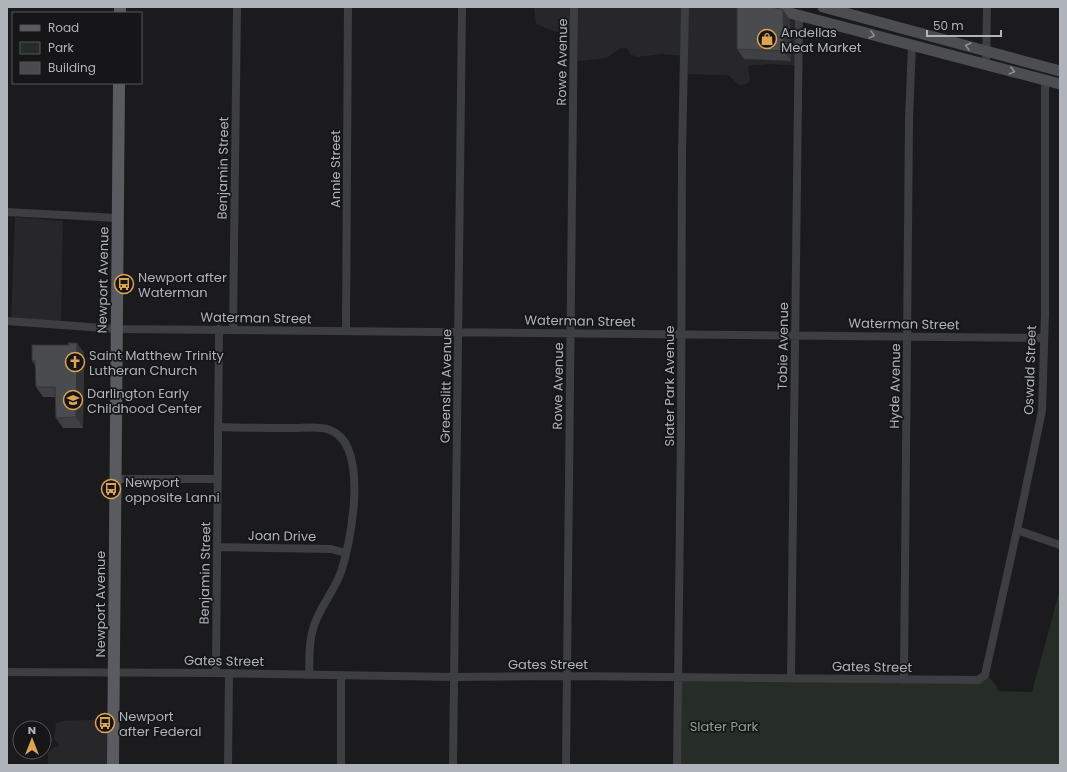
<svg xmlns="http://www.w3.org/2000/svg" width="1067" height="772" font-family="Poppins,sans-serif">
<style>
.built{fill:#27272a}
.green{fill:#252d26}
.lines{fill:none;stroke-linecap:round;stroke-linejoin:round}
.minor{stroke:#3d3e42;stroke-width:8}
.secondary{stroke:#4b4d51;stroke-width:11}
.primary{stroke:#595b60;stroke-width:12}
.wall{fill:#404044}
.shaded-wall{fill:#343437}
.building{fill:#4a4b4f;stroke:#343437}
.oneway{stroke:#8c9096}
.labels{text-anchor:middle;dominant-baseline:central;stroke-width:3.5;stroke-linejoin:round;paint-order:stroke}
.poi-label{font-size:13px;fill:#afb4bb;stroke:#161618;text-anchor:start}
.street-label{font-size:13px;fill:#afb4bb;stroke:#161618}
.park-label{font-size:13px;fill:#8aa389;stroke:#161618}
</style>
<rect width="100%" height="100%" fill="#1b1b1d"/>
<path class="built" d="M 536,7 L 758,7 L 797,17 L 799,66 L 769,64 L 748,66 L 750,80 L 747,84 L 739,85 L 728,75 L 688,74 L 687,56 L 662,54 L 637,57 L 630,54 L 628,49 L 621,48 L 606,58 L 578,61 L 577,33 L 556,32 L 536,24 L 534,8 Z
M 15,217 L 63,221 L 61,328 L 11,325 Z
M 113,719 L 114,765 L 48,765 L 48,752 L 54,747 L 60,746 L 54,739 L 56,723 L 63,721 Z"/>
<path class="green" d="M 1060,589 L 1060,765 L 678,765 L 680,680 L 979,677 L 987,675 L 997,686 L 998,691 L 1032,692 Z"/>
<g class="lines">
<path class="minor" d="M 986,65 L 987,7
M 7,212 L 118,218
M 7,321 L 117,329 L 1044,338
M 233,329 L 237,7
M 346,331 L 348,7
M 218,427 C 243,428 269,428 294,428 C 305,428 320,426 330,430 C 370,445 351,542 341,572 C 334,592 318,609 313,629 C 308,644 310,660 309,675
M 115,479 L 218,479
M 1017,530 L 1060,545
M 217,547 L 331,549 L 346,553
M 7,672 L 216,673 L 454,677 L 567,676 L 978,680 L 985,675 L 1017,530 L 1042,411 L 1045,313 L 1045,80
M 216,673 L 219,329
M 791,677 L 799,15
M 904,680 L 909,119 L 912,45
M 228,765 L 229,673
M 341,765 L 341,675
M 453,765 L 462,7
M 566,765 L 574,7
M 677,765 L 681,435 L 682,155 L 685,7"/>
<path class="secondary" d="M 767,7 L 1060,84
M 823,7 L 1060,71"/>
<path class="primary" d="M 120,13 L 120,7
M 113,765 L 119,83"/>
</g>
<path class="wall" d="M 783,10 L 790,20 L 791,61 L 744,59 L 737,49 Z
M 77,343 L 84,353 L 83,428 L 63,428 L 56,418 L 55,397 L 43,397 L 36,387 L 35,365 L 32,361 L 69,345 Z"/>
<path class="shaded-wall" d="M 783,10 L 790,20 L 791,61 L 784,51 Z
M 77,343 L 84,353 L 83,428 L 76,417 Z"/>
<path class="building" d="M 737,7 L 772,7 L 783,10 L 784,51 L 737,49 Z
M 68,343 L 77,343 L 76,417 L 56,418 L 55,387 L 36,387 L 35,361 L 32,361 L 32,345 L 69,345 Z"/>
<defs><path id="oneway-chevron" d="M-2-3.5L2.5 0L-2 3.5" fill="none" stroke-width="1.6" stroke-linecap="round" stroke-linejoin="round"/></defs>
<g class="oneway">
<use href="#oneway-chevron" transform="translate(872 35) rotate(15)"/>
<use href="#oneway-chevron" transform="translate(968 46) rotate(-165)"/>
<use href="#oneway-chevron" transform="translate(1012 71) rotate(15)"/>
</g>
<defs>
<g id="shop-ring" transform="scale(1)"><circle r="9.5" fill="#161618" stroke="#dea353" stroke-width="1.5"/><path d="M-5-2.5h2.3a2.7 3.5 0 0 1 5.4 0H5L5.5 6h-11ZM-1.5-2.5h3a1.5 2.3 0 0 0-3 0Z" fill="#dea353"/></g>
<g id="bus-ring" transform="scale(1)"><circle r="9.5" fill="#161618" stroke="#dea353" stroke-width="1.5"/><path d="M-5-6H5V4H4V6H2V4H-2V6H-4V4H-5ZM-3.5-4V0h7V-4ZM-3.5 1.2v1.5H-2V1.2ZM2 1.2v1.5H3.5V1.2Z" fill="#dea353"/></g>
<g id="church-ring" transform="scale(1)"><circle r="9.5" fill="#161618" stroke="#dea353" stroke-width="1.5"/><path d="M-1.2-6h2.4v3.5h3.3v2.4h-3.3V6h-2.4V-.1h-3.3v-2.4h3.3Z" fill="#dea353"/></g>
<g id="school-ring" transform="scale(1)"><circle r="9.5" fill="#161618" stroke="#dea353" stroke-width="1.5"/><path d="M0-5L7-2L0 1L-7-2ZM-4 1L0 2.5L4 1V4Q0 6-4 4Z" fill="#dea353"/></g>
</defs>
<g fill-rule="evenodd">
<use href="#shop-ring" x="767" y="39"/>
<use href="#bus-ring" x="124" y="284"/>
<use href="#church-ring" x="75" y="362"/>
<use href="#school-ring" x="73" y="400"/>
<use href="#bus-ring" x="111" y="489"/>
<use href="#bus-ring" x="105" y="723"/>
</g>
<g class="labels">
<g class="poi-label">
<text x="781" y="32">Andellas<tspan x="781" dy="15">Meat Market</tspan></text>
<text x="138" y="277">Newport after<tspan x="138" dy="15">Waterman</tspan></text>
<text x="89" y="355">Saint Matthew Trinity<tspan x="89" dy="15">Lutheran Church</tspan></text>
<text x="87" y="393">Darlington Early<tspan x="87" dy="15">Childhood Center</tspan></text>
<text x="125" y="482">Newport<tspan x="125" dy="15">opposite Lanni</tspan></text>
<text x="119" y="716">Newport<tspan x="119" dy="15">after Federal</tspan></text>
</g>
<g class="street-label">
<text transform="translate(562 62) rotate(-89)">Rowe Avenue</text>
<text transform="translate(223 168) rotate(-89)">Benjamin Street</text>
<text transform="translate(335 169) rotate(-90)">Annie Street</text>
<text transform="translate(103 280) rotate(-89)">Newport Avenue</text>
<text transform="translate(256 318) rotate(1)">Waterman Street</text>
<text transform="translate(580 321) rotate(1)">Waterman Street</text>
<text transform="translate(904 324) rotate(1)">Waterman Street</text>
<text transform="translate(783 346) rotate(-89)">Tobie Avenue</text>
<text transform="translate(1030 370) rotate(-88)">Oswald Street</text>
<text transform="translate(446 386) rotate(-89)">Greenslitt Avenue</text>
<text transform="translate(558 386) rotate(-89)">Rowe Avenue</text>
<text transform="translate(669 386) rotate(-90)">Slater Park Avenue</text>
<text transform="translate(895 386) rotate(-89)">Hyde Avenue</text>
<text transform="translate(282 536) rotate(1)">Joan Drive</text>
<text transform="translate(205 573) rotate(-89)">Benjamin Street</text>
<text transform="translate(100 604) rotate(-90)">Newport Avenue</text>
<text transform="translate(224 661) rotate(1)">Gates Street</text>
<text x="548" y="664">Gates Street</text>
<text transform="translate(872 667) rotate(1)">Gates Street</text>
</g>
<g class="park-label">
<text x="724" y="726">Slater Park</text>
</g>
</g>
<rect width="1067" height="772" fill="none" stroke="#afb4bb" stroke-width="16"/>
<rect x="12" y="12" width="130" height="72" fill="#161618" stroke="#535559"/>
<rect x="20" y="25" width="20" height="6" fill="#595b60" stroke="#535559"/>
<text x="48" y="32" font-size="12" fill="#afb4bb">Road</text>
<rect x="20" y="42" width="20" height="12" fill="#252d26" stroke="#535559"/>
<text x="48" y="52" font-size="12" fill="#afb4bb">Park</text>
<rect x="20" y="62" width="20" height="12" fill="#4a4b4f" stroke="#535559"/>
<text x="48" y="72" font-size="12" fill="#afb4bb">Building</text>
<g transform="translate(32 740)"><circle r="19" fill="#161618" stroke="#535559"/>
<path d="M0-3L7 15L0 10L-7 15Z" fill="#dea353"/>
<text y="-6" font-size="11" font-weight="bold" text-anchor="middle" fill="#afb4bb">N</text>
</g>
<path d="M927 30v6h74v-6" fill="none" stroke="#afb4bb" stroke-width="2"/>
<text x="933" y="30" font-size="12" fill="#afb4bb" stroke="#161618" stroke-width="3" paint-order="stroke">50 m</text>
</svg>
